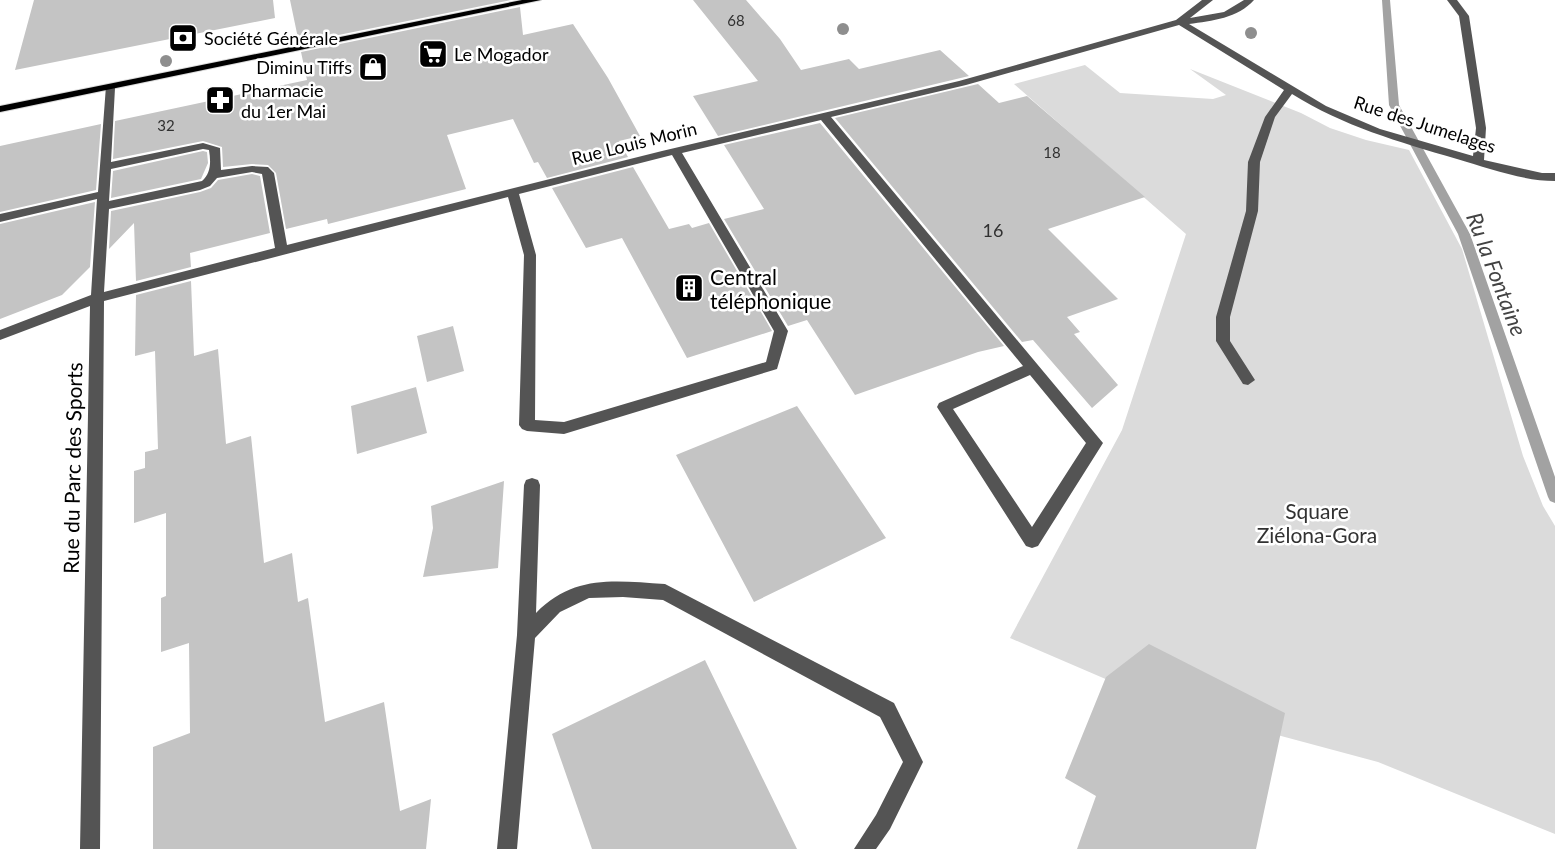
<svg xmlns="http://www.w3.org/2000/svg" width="1555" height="849" font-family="Lato,sans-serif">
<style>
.green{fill:#dbdbdb}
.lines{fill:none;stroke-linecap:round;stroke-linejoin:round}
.stream{fill:#a2a2a2;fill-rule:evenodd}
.building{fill:#c4c4c4}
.major-casing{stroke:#dbdbdb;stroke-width:2}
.minor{fill:#545454;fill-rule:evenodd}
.major{fill:#000;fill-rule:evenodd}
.tree{fill:#8e8e8e}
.labels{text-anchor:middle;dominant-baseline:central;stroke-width:5;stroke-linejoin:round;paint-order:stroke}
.far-number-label{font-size:15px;fill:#313131}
.far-poi-label{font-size:18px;fill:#000;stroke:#fff;text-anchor:start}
.far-street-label{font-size:18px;fill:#000;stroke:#fff}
.number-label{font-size:18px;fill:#313131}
.poi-label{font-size:21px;fill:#000;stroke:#fff;text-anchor:start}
.street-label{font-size:21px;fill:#000;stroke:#fff}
.park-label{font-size:21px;fill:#323232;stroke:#fff}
.water-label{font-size:22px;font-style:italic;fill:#434343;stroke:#fff}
</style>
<rect width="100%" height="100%" fill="#fff"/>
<path class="green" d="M 1085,65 L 1120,93 L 1213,99 L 1226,95 L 1190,69 L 1301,113 L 1330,128 L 1366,140 L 1409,150 L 1462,249 L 1523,456 L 1543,506 L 1555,526 L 1555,834 L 1378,762 L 1166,705 L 1010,638 L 1122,430 L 1186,234 L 1014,84 Z"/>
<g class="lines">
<path class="stream" d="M 1382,0 L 1390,0 L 1399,105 L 1470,234 L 1555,477 L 1555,503 L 1550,501 L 1548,497 L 1458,234 L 1389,105 Z"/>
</g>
<path class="building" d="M 34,0 L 273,0 L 275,18 L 15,70 Z
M 290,0 L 511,0 L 299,43 Z
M 693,0 L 746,0 L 780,39 L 801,70 L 849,59 L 859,69 L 940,50 L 969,76 L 718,136 L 693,96 L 758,81 Z
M 520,7 L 523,35 L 573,24 L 608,78 L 640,136 L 619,141 L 628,157 L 547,178 L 538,162 L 534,163 L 513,119 L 447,135 L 466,189 L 328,224 L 327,219 L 286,229 L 276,173 L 268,165 L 252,164 L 223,167 L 222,147 L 203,141 L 113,159 L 115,121 L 307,80 L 301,52 Z
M 978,84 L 999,103 L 1027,96 L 1145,197 L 1048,229 L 1118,299 L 1067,317 L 1080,332 L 1074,334 L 1118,385 L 1092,408 L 1033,340 L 1022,342 L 835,118 Z
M 820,123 L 1004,346 L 978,352 L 855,395 L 807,320 L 788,326 L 724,219 L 764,209 L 724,145 Z
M 101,124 L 96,190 L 0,212 L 0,146 Z
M 203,151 L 207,152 L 208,163 L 201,179 L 111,198 L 113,171 Z
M 633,167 L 669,229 L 689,224 L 692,228 L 709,223 L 772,331 L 687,358 L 622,238 L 586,248 L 552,188 Z
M 252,174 L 260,176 L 270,233 L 190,253 L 191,267 L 136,281 L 134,223 L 109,249 L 111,211 L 200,192 L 211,188 L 218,180 Z
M 95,202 L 90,267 L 62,295 L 0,319 L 0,224 Z
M 191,281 L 194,356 L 218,349 L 226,444 L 251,436 L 264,563 L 292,553 L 298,602 L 308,598 L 325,722 L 384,702 L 400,811 L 431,799 L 426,849 L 153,849 L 153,747 L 190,733 L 189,643 L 161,652 L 161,598 L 166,596 L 166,513 L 134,523 L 134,471 L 145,468 L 145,452 L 158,449 L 155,351 L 135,356 L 136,295 Z
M 453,326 L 464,371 L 427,382 L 417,336 Z
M 416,387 L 427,433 L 357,454 L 351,406 Z
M 797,406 L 886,538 L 754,602 L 676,455 Z
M 504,481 L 498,568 L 423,577 L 433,528 L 431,506 Z
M 1149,644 L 1285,713 L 1256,849 L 1077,849 L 1096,796 L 1065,778 L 1106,677 Z
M 705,660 L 797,849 L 592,849 L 552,734 Z"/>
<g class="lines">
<g class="major-casing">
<path id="major" d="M 522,0 L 541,0 L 0,112 L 0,106 Z"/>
</g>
<path class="minor" d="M 1202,0 L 1213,0 L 1190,18 L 1224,12 L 1244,0 L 1254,0 C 1238,18 1212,21 1189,24 L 1326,106 L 1380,129 L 1473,156 L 1476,128 L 1459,16 L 1447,0 L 1457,0 L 1469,16 L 1486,128 L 1484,160 L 1542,173 L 1555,173 L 1555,181 C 1523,181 1488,168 1457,159 C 1399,142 1343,126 1292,94 L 1275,117 L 1260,162 L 1258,211 L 1230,317 L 1230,341 L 1255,380 L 1248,385 L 1243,384 L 1216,341 L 1216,317 L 1246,211 L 1248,162 L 1265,117 L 1284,90 L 1179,25 L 966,85 L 831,117 L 1103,443 L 1038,546 L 1032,548 L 1026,546 L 937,407 L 939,403 L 1023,366 L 821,120 L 682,153 L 788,331 L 777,369 L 564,434 L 527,431 L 522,429 L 519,425 L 524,255 L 508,197 L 104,301 L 100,849 L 80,849 L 90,306 L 0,340 L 0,330 L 91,295 L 97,199 L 0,222 L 0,214 L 98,192 L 106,86 L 115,88 L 111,162 L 203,143 L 220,148 L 221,170 L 252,166 L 268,167 L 274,173 L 287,245 L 662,151 L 959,81 L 1176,20 ZM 203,149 L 209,150 C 211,162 211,173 202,181 L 109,201 L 111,169 ZM 672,155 L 774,331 L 766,362 L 564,422 L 535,420 L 536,255 L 519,194 ZM 252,172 L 262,174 L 275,248 L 104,292 L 109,209 L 200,190 L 210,186 L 217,178 ZM 1030,375 L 1086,443 L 1032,527 L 953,409 Z
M 532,478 L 538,480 L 540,485 L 536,613 C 574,574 615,581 665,584 L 894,703 L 923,762 L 890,829 L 876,849 L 854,849 L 876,815 L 903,762 L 880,717 L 663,600 L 623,597 L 589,598 L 560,612 L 535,638 L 517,849 L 497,849 L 517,635 L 524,485 L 526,480 Z"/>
<use href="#major" class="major"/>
</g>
<g class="tree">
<circle cx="843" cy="29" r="6"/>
<circle cx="1251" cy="33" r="6"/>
<circle cx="166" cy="61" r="6"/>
</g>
<defs>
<g id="bank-square" transform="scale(1.5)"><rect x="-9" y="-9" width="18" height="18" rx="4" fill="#000" stroke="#fff"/><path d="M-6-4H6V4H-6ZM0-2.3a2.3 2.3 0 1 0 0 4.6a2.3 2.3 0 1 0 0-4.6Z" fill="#fff"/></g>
<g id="supermarket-square" transform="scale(1.5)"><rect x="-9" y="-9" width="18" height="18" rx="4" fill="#000" stroke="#fff"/><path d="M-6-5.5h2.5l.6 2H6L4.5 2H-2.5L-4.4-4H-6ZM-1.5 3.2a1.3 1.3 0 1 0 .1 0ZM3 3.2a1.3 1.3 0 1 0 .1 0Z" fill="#fff"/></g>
<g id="shop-square" transform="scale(1.5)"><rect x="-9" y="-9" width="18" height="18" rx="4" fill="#000" stroke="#fff"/><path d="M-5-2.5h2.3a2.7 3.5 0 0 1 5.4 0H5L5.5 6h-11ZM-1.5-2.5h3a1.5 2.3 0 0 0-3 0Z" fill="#fff"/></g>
<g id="pharmacy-square" transform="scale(1.5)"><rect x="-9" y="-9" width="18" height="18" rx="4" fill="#000" stroke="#fff"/><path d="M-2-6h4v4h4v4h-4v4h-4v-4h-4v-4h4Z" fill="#fff"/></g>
<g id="building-square" transform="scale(1.5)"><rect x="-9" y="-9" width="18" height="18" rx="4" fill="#000" stroke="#fff"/><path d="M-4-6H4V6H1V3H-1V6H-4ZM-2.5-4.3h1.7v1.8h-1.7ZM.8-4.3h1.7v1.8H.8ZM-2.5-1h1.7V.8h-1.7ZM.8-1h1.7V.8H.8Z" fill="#fff"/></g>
</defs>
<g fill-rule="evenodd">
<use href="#bank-square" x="183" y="38"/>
<use href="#supermarket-square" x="433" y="54"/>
<use href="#shop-square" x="373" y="67"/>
<use href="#pharmacy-square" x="220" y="100"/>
<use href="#building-square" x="689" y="288"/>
</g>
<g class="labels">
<g class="far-number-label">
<text x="736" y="20">68</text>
<text x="166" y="125">32</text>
<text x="1052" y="152">18</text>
</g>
<g class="far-poi-label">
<text x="204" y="38">Société Générale</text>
<text x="454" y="54">Le Mogador</text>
<text x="352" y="67" text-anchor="end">Diminu Tiffs</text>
<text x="241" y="90">Pharmacie<tspan x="241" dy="21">du 1er Mai</tspan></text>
</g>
<g class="far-street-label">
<text transform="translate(1425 124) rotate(18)">Rue des Jumelages</text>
<text transform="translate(634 143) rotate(-14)">Rue Louis Morin</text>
</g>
<g class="number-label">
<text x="993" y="230">16</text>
</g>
<g class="poi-label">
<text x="710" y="276">Central<tspan x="710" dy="24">téléphonique</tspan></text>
</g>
<g class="street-label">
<text transform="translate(72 468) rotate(-89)">Rue du Parc des Sports</text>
</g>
<g class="park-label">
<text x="1317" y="510">Square<tspan x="1317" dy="24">Ziélona-Gora</tspan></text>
</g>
<g class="water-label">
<text transform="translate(1497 274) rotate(69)">Ru la Fontaine</text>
</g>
</g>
</svg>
